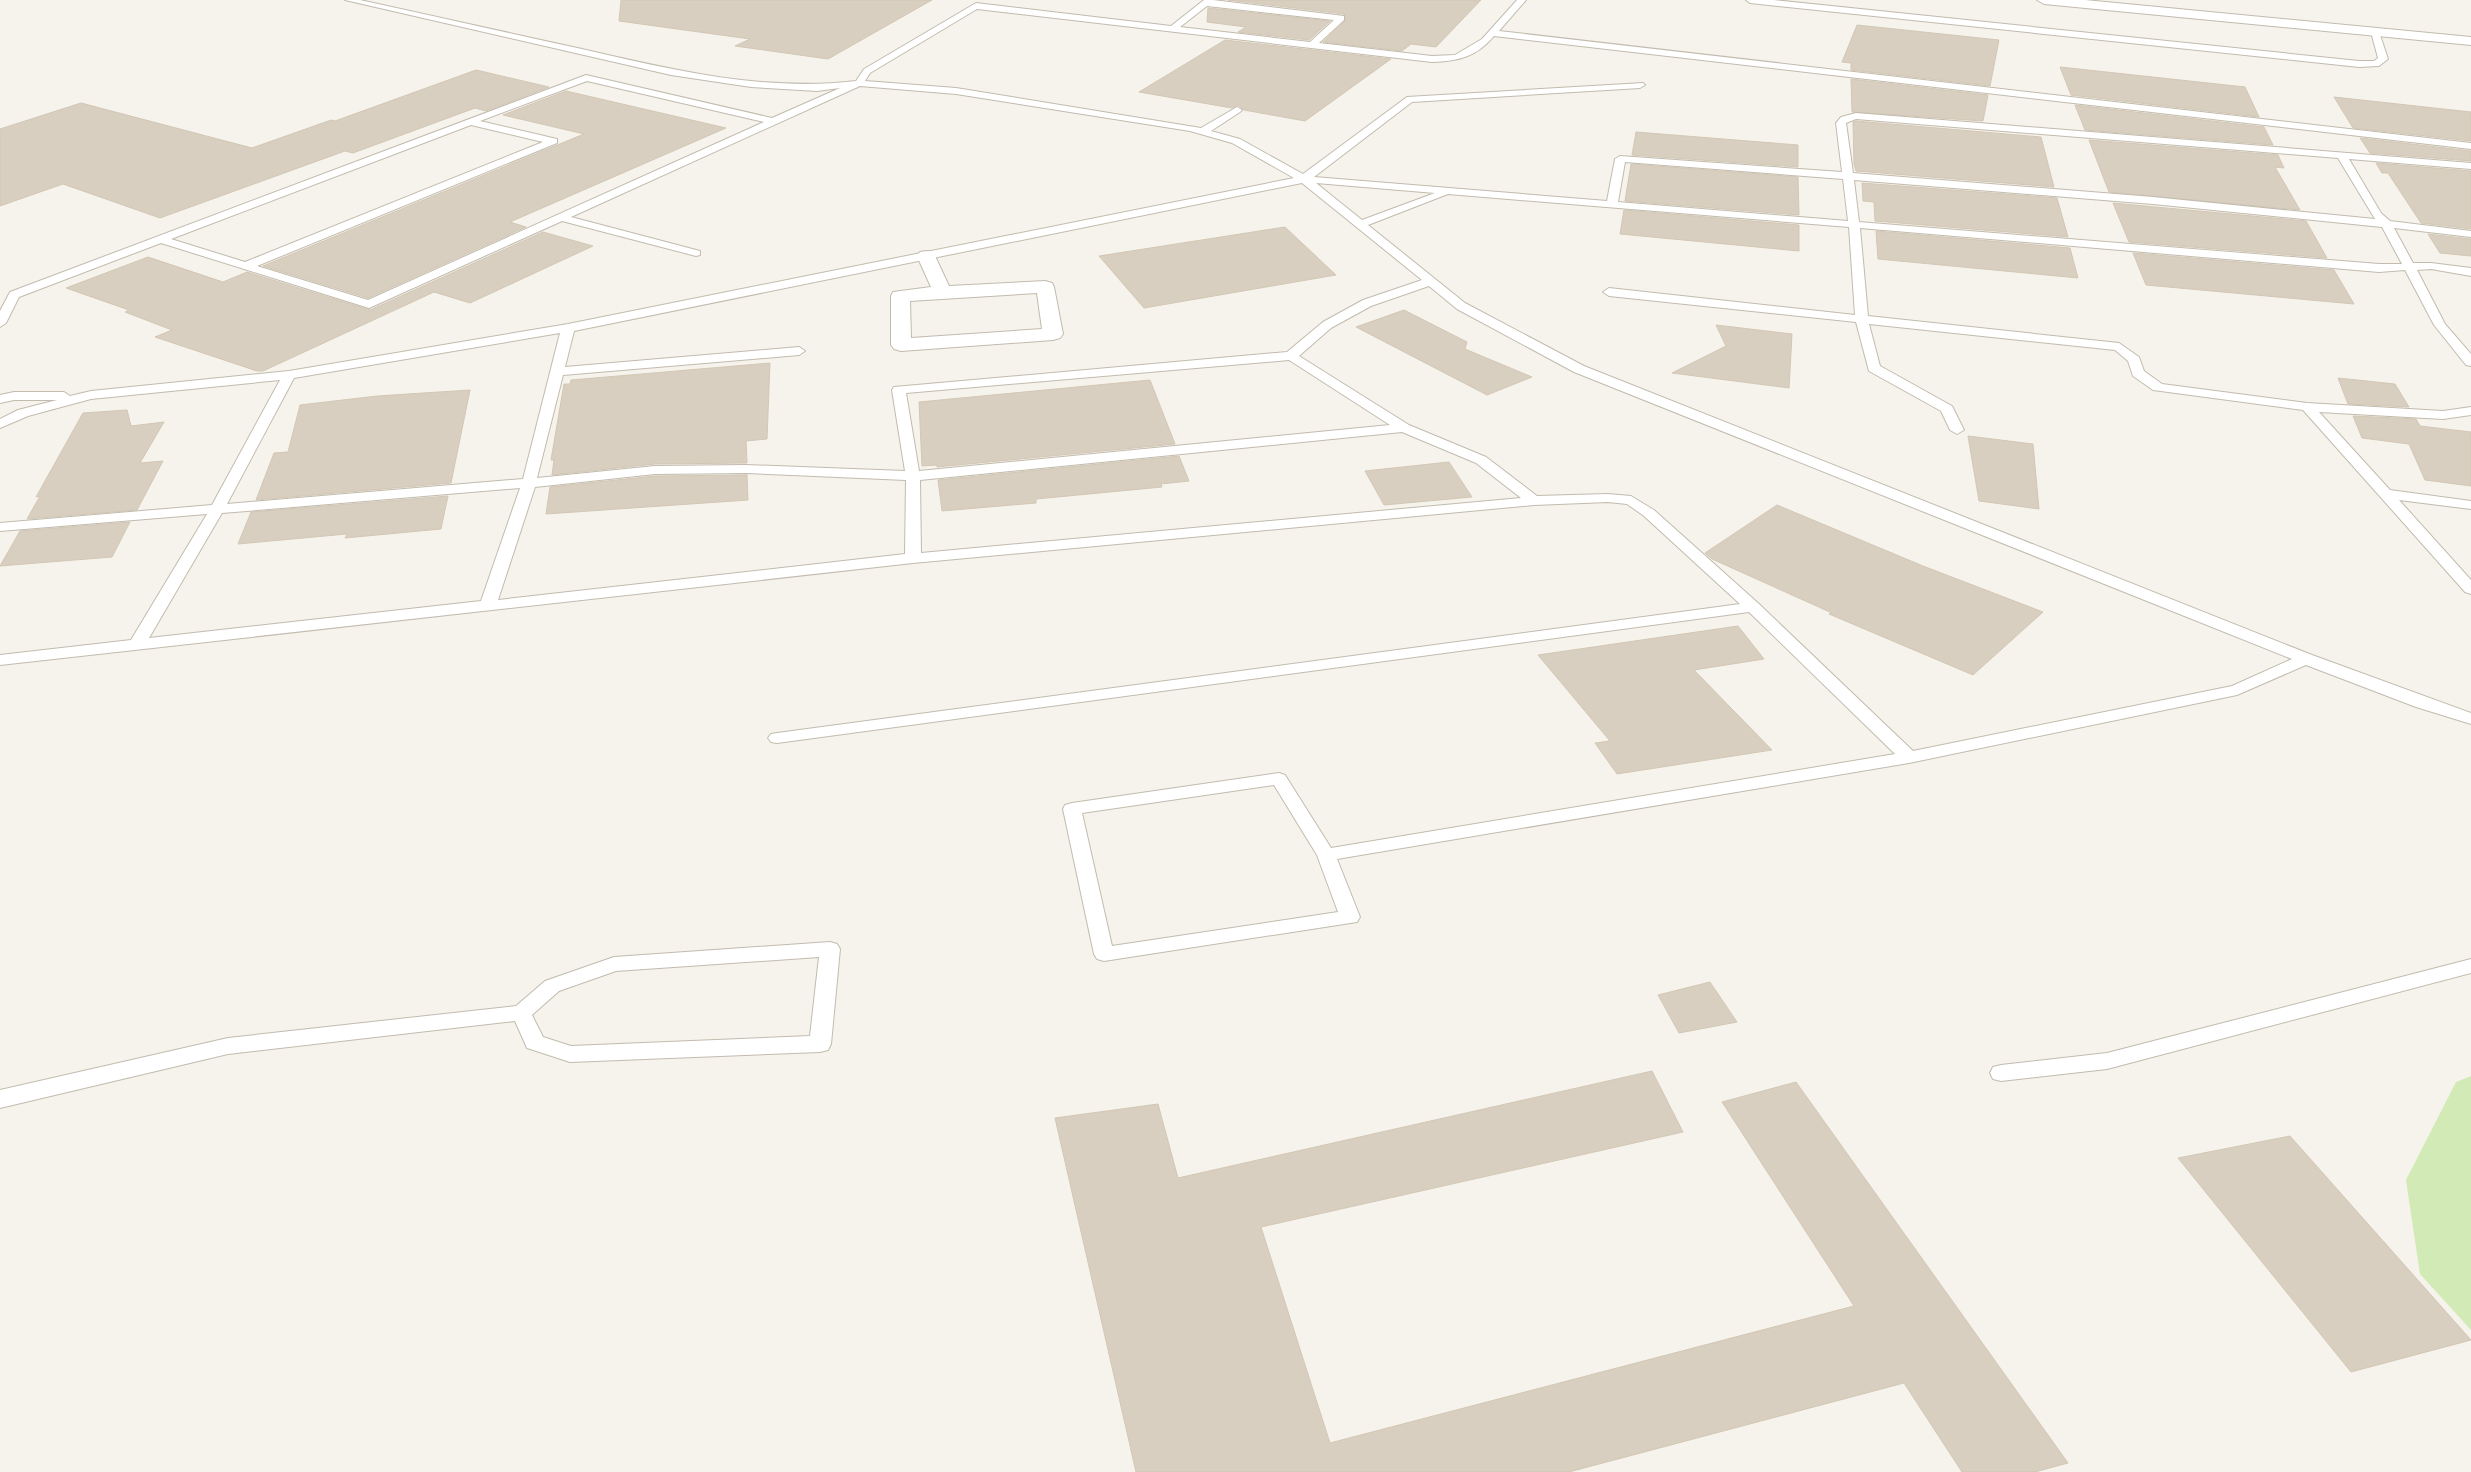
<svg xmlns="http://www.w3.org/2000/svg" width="2471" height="1472" font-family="Manrope,sans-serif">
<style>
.green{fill:#d2eab5}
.building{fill:#d8cfc1;stroke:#d3c7b4}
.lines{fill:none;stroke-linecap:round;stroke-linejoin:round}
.lane-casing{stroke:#c2bbae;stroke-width:2}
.street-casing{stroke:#c2bbae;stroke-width:2}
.lane{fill:#fff;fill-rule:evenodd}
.street{fill:#fff;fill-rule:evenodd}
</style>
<rect width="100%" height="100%" fill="#f6f3ec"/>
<path class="green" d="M 2471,1076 L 2471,1330 L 2420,1274 L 2406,1180 L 2456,1082 Z"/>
<path class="building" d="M 621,0 L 932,0 L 828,59 L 735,46 L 750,39 L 619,21 Z
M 1228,0 L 1481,0 L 1436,47 L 1411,44 L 1402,51 L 1323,42 L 1345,21 L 1344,14 Z
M 1208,8 L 1330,21 L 1309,40 L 1238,32 L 1246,27 L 1207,22 Z
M 1857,25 L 1999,40 L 1990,86 L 1851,70 L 1851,63 L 1842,62 Z
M 1225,40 L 1391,59 L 1305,121 L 1244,110 L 1238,105 L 1232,108 L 1139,92 Z
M 2060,67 L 2245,87 L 2259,117 L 2071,95 Z
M 476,70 L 549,87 L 486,111 L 475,108 L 353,153 L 345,151 L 160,218 L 63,184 L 0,206 L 0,129 L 81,103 L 252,148 L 331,120 L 335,121 Z
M 1851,79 L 1988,95 L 1983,121 L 1852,112 Z
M 566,91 L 726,128 L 510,222 L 526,227 L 368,298 L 263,266 L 584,134 L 503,115 Z
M 2334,97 L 2471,112 L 2471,141 L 2353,128 Z
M 2075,105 L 2264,127 L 2273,145 L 2085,130 Z
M 1856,121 L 2041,137 L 2054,187 L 1856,171 L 1854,164 L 1853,122 Z
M 1636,132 L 1798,145 L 1798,167 L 1632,155 Z
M 2360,138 L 2471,151 L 2471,161 L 2370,153 Z
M 2089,140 L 2278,155 L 2284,168 L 2275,167 L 2300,210 L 2109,192 Z
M 2376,163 L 2471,171 L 2471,229 L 2421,223 L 2388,173 L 2382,173 Z
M 1631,164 L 1798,177 L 1799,215 L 1625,201 Z
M 1862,183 L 2057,198 L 2068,237 L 1875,221 L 1874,202 L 1863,201 Z
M 2113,203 L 2306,221 L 2327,258 L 2129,242 Z
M 1624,210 L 1799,225 L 1799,251 L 1620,234 Z
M 1285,227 L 1336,275 L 1144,308 L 1099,256 Z
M 1876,231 L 2070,248 L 2078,278 L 1878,259 Z
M 543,232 L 593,246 L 470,303 L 434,292 L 263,371 L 257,371 L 155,337 L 172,330 L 125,312 L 129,310 L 66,288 L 148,257 L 223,282 L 247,272 L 370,310 Z
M 2428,234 L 2471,239 L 2471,256 L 2440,253 Z
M 2133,253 L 2334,270 L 2354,304 L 2146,285 Z
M 1404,310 L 1467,342 L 1465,349 L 1532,377 L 1487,395 L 1356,327 Z
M 1716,325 L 1792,334 L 1789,388 L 1672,373 L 1726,346 Z
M 770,363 L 767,439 L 746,441 L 747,463 L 655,464 L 552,475 L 554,460 L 551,460 L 564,384 L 570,384 L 571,380 Z
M 2338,378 L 2395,384 L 2409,407 L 2348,404 Z
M 1150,380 L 1175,444 L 937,467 L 937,465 L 922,466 L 919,402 Z
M 470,390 L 451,483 L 256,500 L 274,453 L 288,452 L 300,405 L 377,396 Z
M 127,410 L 131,426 L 164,422 L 140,463 L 163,461 L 137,510 L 27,519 L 40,496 L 36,497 L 83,413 Z
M 2353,416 L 2416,419 L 2420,426 L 2471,432 L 2471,486 L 2425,480 L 2409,444 L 2362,438 Z
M 1968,436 L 2033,444 L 2039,509 L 1979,501 Z
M 1179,456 L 1189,481 L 1161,484 L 1162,487 L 1036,499 L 1036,503 L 942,511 L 938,480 Z
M 1449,462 L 1472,497 L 1384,505 L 1365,471 Z
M 747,475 L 748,500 L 546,514 L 550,487 L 655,476 Z
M 448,496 L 441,529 L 345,538 L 347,534 L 238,544 L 251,512 Z
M 1777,505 L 1923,566 L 2043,612 L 1973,675 L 1829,614 L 1832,613 L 1712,559 L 1705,553 Z
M 130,522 L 112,557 L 0,566 L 20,531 Z
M 1738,626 L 1764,659 L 1694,670 L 1772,750 L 1617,774 L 1595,743 L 1610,741 L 1538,655 Z
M 1710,982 L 1737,1022 L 1679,1033 L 1658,995 Z
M 1652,1071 L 1683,1132 L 1261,1227 L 1330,1443 L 1854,1306 L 1722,1102 L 1796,1082 L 2068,1463 L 2035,1472 L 1962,1472 L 1904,1383 L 1569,1472 L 1136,1472 L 1055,1118 L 1158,1104 L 1178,1178 Z
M 2290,1136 L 2471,1340 L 2351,1372 L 2178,1158 Z"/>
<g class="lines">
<g class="lane-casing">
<path id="lane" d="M 345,0 L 360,0 C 434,16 508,33 582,49 C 673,70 763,92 856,81 L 864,69 L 976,3 L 1171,26 L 1204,0 L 1213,0 L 1344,16 L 1344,20 L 1319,43 L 1432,56 L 1455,55 L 1482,39 L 1517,0 L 1526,0 L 1499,31 L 2471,143 L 2471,149 L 1494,36 C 1476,57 1459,61 1432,62 L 977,9 L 870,73 L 865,81 L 956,88 L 1201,128 L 1237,107 L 1242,110 L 1240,112 L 1211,131 L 1240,139 L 1303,174 L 1407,97 L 1643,83 L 1645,85 L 1640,88 L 1412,102 L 1314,177 L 1607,201 L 1615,159 L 1620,156 L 1842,172 L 1836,123 L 1841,117 L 1856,113 L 2471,163 L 2471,169 L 2349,159 L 2381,213 L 2390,221 L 2471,231 L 2471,237 L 2394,228 L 2413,263 L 2431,263 L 2471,268 L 2471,276 L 2431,269 L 2417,270 L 2445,324 L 2471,354 L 2471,366 L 2466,365 L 2434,325 L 2405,270 L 2379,272 L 1860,228 L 1868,316 L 2119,343 L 2139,357 L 2144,371 L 2162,384 L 2307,403 L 2443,411 L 2471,407 L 2471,415 L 2443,419 L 2319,412 L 2390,490 L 2471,501 L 2471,509 L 2399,500 L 2471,580 L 2471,594 L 2465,592 L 2303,410 L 2153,390 L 2133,376 L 2128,361 L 2115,350 L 1869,324 L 1880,366 L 1952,406 L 1964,430 L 1957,434 L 1950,430 L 1941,411 L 1869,371 L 1856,322 L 1609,296 L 1603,292 L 1609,288 L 1855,315 L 1849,227 L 1448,194 L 1368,225 L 1465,303 L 1584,366 L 2312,655 L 2471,713 L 2471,724 L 2416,707 L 2306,665 L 2237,695 L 1909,763 L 1337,859 L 1360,917 L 1357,922 L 1104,961 L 1097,959 L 1094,954 L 1063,809 L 1065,805 L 1072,803 L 1279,773 L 1285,775 L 1331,848 L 1895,754 L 1749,612 L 777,743 L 771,742 L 768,738 L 771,734 L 777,733 L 1740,604 L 1644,516 L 1627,504 L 1608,502 L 1534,505 L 913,563 L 0,665 L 0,655 L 131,640 L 207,514 L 0,531 L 0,523 L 212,505 L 280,380 L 91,399 L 28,416 L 0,428 L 0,419 L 18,410 L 57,400 L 14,400 L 0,403 L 0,395 L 14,392 L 64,392 L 70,396 L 91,391 L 289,371 L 568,324 L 1294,178 L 1232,143 L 1190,131 L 956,94 L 860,86 L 571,217 L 700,251 L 700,255 L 696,256 L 562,221 L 369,308 L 161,243 L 19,297 L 6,323 L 0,327 L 0,311 L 10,292 L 586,75 L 772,118 L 840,88 L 817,91 L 751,87 L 671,75 ZM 1207,6 L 1334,20 L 1310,42 L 1180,27 ZM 587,81 L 764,122 L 368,300 L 257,266 L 557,143 L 557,139 L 480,121 ZM 1856,119 L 2338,158 L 2375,219 L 2153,197 L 1853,173 L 1846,123 ZM 471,125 L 543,142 L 245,262 L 171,239 ZM 1625,162 L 1843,179 L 1848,221 L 1618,202 ZM 1854,180 L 2153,204 L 2382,227 L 2402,264 L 2379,264 L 1859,222 ZM 1302,183 L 1422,280 L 1363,300 L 1323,322 L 1287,352 L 894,387 L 892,390 L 905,471 L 746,465 L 655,466 L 537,478 L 563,375 L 799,355 L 805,351 L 799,347 L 565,367 L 574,331 ZM 1316,183 L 1435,193 L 1362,220 ZM 1429,286 L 1457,309 L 1574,372 L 2292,659 L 2232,686 L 1913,751 L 1759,604 L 1654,510 L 1631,496 L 1608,494 L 1537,496 L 1486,457 L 1409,425 L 1299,356 L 1331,328 L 1371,306 ZM 560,333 L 523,479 L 227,504 L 294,378 ZM 1289,360 L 1390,425 L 919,471 L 906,393 ZM 1402,432 L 1476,463 L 1521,498 L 921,553 L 920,480 ZM 746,473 L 906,480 L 905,554 L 498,600 L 535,487 L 655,474 ZM 520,488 L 481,601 L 149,638 L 222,513 ZM 1274,785 L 1317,855 L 1338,912 L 1112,946 L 1082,813 Z
M 1746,0 L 1774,0 L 2359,61 L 2374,61 L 2378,58 L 2371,32 L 2375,29 L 2379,32 L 2388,59 L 2379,66 L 2359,67 L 1750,3 Z
M 830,942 L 837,944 L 840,949 L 831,1044 L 828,1050 L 820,1052 L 570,1062 L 527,1048 L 515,1021 L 228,1054 L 0,1108 L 0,1090 L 228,1038 L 516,1006 L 545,981 L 614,957 ZM 819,957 L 810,1036 L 571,1046 L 543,1037 L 532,1015 L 559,991 L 616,971 Z
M 2471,959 L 2471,973 L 2107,1069 L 2001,1081 L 1993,1079 L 1990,1073 L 1993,1067 L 2001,1065 L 2107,1053 Z"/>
</g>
<g class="street-casing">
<path id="street" d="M 2037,0 L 2085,0 L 2471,37 L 2471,45 L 2044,4 Z
M 926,251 L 932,252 L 935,256 L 949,286 L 1045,281 L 1052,283 L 1054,287 L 1063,334 L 1060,338 L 1053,340 L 901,351 L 894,349 L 891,345 L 891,296 L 893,292 L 931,287 L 917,256 L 920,252 ZM 1037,293 L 1042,329 L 911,338 L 910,301 Z"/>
</g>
<use href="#lane" class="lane"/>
<use href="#street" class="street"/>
</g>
</svg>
